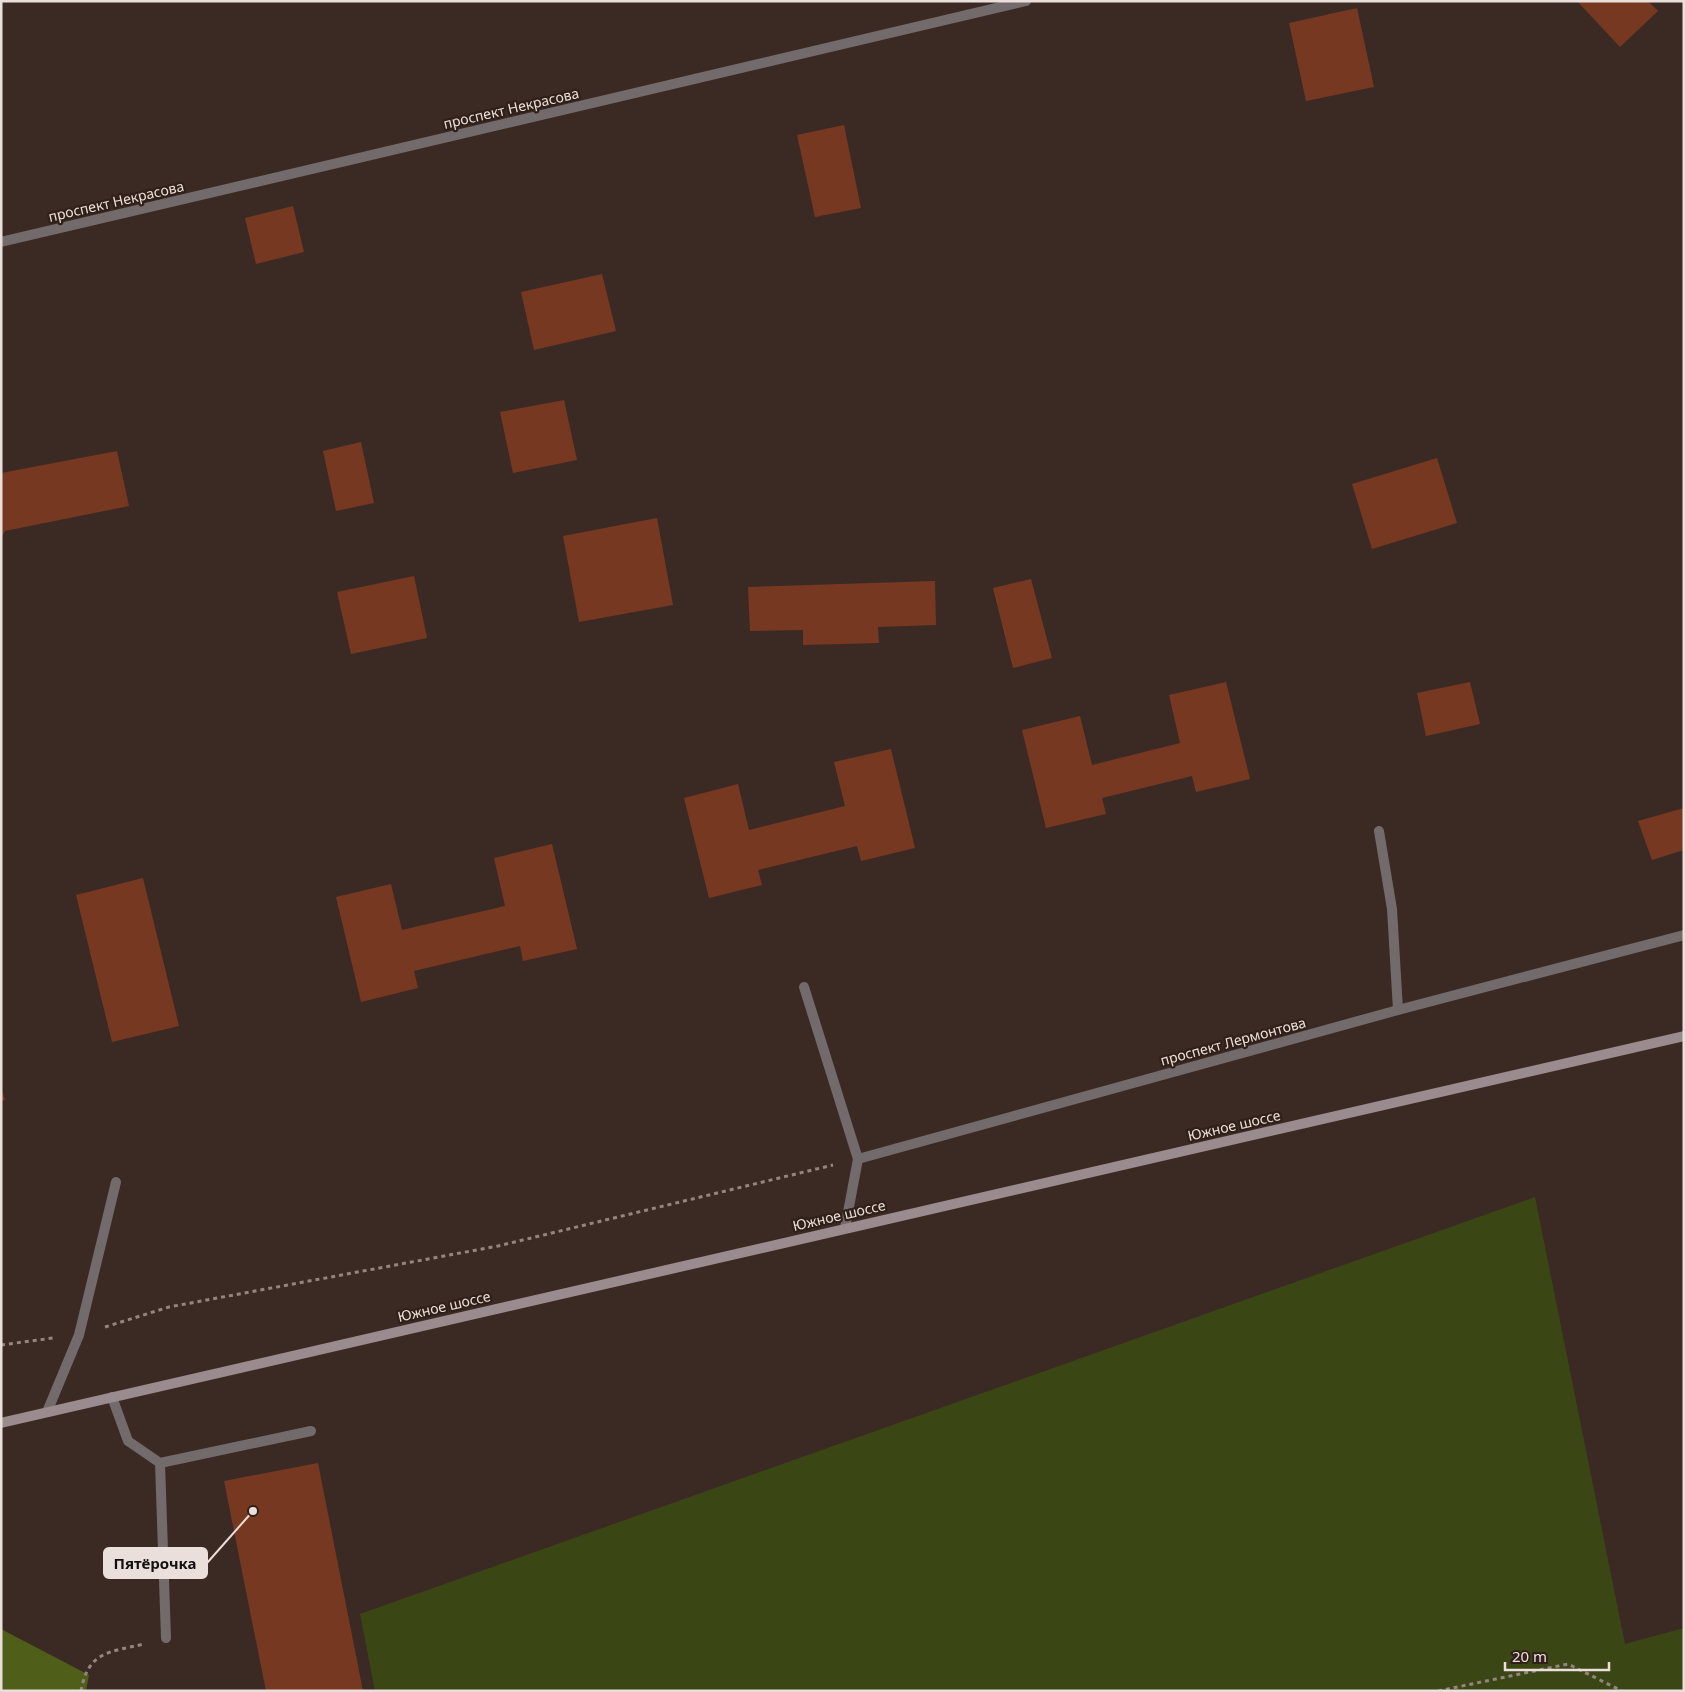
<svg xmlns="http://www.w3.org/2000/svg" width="1685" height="1692" font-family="'Noto Sans',sans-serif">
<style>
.green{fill:#3b4615}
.forest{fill:#4f5e18}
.building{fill:#773821}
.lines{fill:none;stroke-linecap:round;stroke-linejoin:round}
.path{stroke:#948580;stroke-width:3;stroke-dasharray:4 4;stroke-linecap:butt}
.lane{stroke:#736a6c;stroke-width:10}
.street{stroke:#736a6c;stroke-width:10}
.secondary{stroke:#9a8b8e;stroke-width:10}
.labels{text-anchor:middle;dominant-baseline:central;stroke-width:4.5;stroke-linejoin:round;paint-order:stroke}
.street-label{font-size:14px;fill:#ebdfdb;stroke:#31201a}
.leader{fill:none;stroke:#ebdfdb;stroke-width:2}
.callout-dot{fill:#ebdfdb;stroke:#31201a;stroke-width:2}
.callout{fill:#ebdfdb;stroke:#ebdfdb;stroke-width:2}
.callout-label{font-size:15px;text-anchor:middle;font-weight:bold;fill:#111}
</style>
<rect width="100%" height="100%" fill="#3b2a24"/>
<path class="green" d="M 1535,1197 L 1625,1644 L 1684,1628 L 1684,1691 L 375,1691 L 360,1614 Z"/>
<path class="forest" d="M 1,1629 L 89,1675 L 86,1691 L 1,1691 Z"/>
<path class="building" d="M 1577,1 L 1648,1 L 1658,11 L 1620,47 Z
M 1357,8 L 1374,87 L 1306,101 L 1289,23 Z
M 844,125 L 861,208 L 815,217 L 797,135 Z
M 293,206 L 304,252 L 256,264 L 245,218 Z
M 602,274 L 616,331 L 534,350 L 521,292 Z
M 564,400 L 577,460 L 513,473 L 500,412 Z
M 361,442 L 374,503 L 336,511 L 323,451 Z
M 117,451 L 129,506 L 5,531 L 1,538 L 1,473 Z
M 1437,458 L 1457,523 L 1372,549 L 1352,484 Z
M 657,518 L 673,605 L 579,622 L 563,536 Z
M 414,576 L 427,638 L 351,654 L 337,592 Z
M 1031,579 L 1052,658 L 1013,668 L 993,588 Z
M 935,581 L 936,625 L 878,627 L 879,643 L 803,645 L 803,630 L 750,631 L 748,587 Z
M 1226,682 L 1250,779 L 1196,792 L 1192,776 L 1102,798 L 1106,814 L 1046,828 L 1022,730 L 1080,716 L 1092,765 L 1180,743 L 1169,695 Z
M 1470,682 L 1480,724 L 1426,736 L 1417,693 Z
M 891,749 L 915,848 L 861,861 L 857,846 L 758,870 L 762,885 L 709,898 L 684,798 L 738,784 L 749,830 L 845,806 L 834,762 Z
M 1684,808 L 1684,850 L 1652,860 L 1638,821 Z
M 552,844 L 577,949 L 523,961 L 520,946 L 414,971 L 418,988 L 361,1002 L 336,897 L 391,884 L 402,930 L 505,906 L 494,858 Z
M 143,878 L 179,1026 L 112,1042 L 76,895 Z
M 1,1088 L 5,1100 L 1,1101 Z
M 318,1463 L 363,1691 L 266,1691 L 224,1481 Z"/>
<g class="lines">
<path class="path" d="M 105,1327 L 169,1307 L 498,1246 L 833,1165
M 1,1345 L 53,1338
M 81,1691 C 88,1651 110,1652 144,1644
M 1438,1691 L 1568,1664 L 1622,1691"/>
<path class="lane" d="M 1379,831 L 1392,909 L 1398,1010
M 804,987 L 858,1159
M 112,1397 L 128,1441 L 160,1463 L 311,1431
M 47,1412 L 79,1335 L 116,1182
M 160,1463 L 166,1638"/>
<path class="street" d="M 1,242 L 1026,1
M 845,1228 L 858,1159 L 1398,1010 L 1684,935"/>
<path class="secondary" d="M 1,1423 L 1684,1036"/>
</g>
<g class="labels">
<g class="street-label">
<text transform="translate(511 108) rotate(-13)">проспект Некрасова</text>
<text transform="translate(116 201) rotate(-13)">проспект Некрасова</text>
<text transform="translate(1233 1041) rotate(-15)">проспект Лермонтова</text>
<text transform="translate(1234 1125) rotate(-13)">Южное шоссе</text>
<text transform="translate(839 1215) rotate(-13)">Южное шоссе</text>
<text transform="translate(444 1306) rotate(-13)">Южное шоссе</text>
</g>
</g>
<path class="leader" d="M253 1511L207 1563"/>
<circle class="callout-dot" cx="253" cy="1511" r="5"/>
<rect class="callout" x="104" y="1548" width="103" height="30" rx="5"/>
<g class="callout-label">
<text x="155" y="1569">Пятёрочка</text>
</g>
<rect width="1685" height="1692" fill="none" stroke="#ebdfdb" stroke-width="5"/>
<path d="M1505 1662v8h104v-8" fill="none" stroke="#ebdfdb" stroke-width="2.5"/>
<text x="1512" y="1662" font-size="15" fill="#ebdfdb" stroke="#31201a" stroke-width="4" paint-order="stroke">20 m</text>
</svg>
